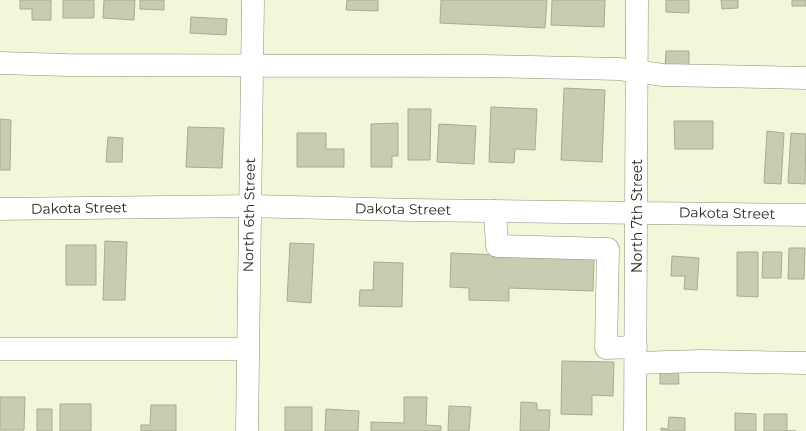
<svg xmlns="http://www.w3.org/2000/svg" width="806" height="431" font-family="Montserrat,sans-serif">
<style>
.building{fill:#c7cdb0;stroke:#a7ad90}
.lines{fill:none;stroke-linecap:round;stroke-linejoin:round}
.minor-casing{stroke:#8c9276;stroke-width:23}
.minor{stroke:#fff;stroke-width:22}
.labels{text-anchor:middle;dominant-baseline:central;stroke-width:3.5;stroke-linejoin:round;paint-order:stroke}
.street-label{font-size:14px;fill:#282a1f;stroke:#fff}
</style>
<rect width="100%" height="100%" fill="#f1f7d8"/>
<path class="building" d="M 20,0 L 51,0 L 51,20 L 32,20 L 32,9 L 20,9 Z
M 63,0 L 94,0 L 94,18 L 63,18 Z
M 104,0 L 135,0 L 134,20 L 103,18 Z
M 140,0 L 164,0 L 164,10 L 140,9 Z
M 347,0 L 378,0 L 378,11 L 346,10 Z
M 441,0 L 547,0 L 545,28 L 440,23 Z
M 552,0 L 605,0 L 604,27 L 551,25 Z
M 666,0 L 689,0 L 689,13 L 666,12 Z
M 721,0 L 738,0 L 738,8 L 722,9 Z
M 792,0 L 806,0 L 806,6 L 792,6 Z
M 191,17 L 227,19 L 226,35 L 190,33 Z
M 666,51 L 689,51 L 689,69 L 665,69 Z
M 564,88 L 605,90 L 602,162 L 561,160 Z
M 491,107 L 537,109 L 535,150 L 515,149 L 514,163 L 489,162 Z
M 408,109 L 431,109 L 430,160 L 408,160 Z
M 0,119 L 11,120 L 10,170 L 0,170 Z
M 674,121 L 713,121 L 713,149 L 675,149 Z
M 398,123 L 398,156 L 392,156 L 392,167 L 371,167 L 371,124 Z
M 439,124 L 476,126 L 474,164 L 437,162 Z
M 188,127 L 224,128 L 222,168 L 186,167 Z
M 767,131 L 784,133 L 781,184 L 764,183 Z
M 297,133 L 326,133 L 326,149 L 344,149 L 344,167 L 297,167 Z
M 791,133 L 806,134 L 805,184 L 788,183 Z
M 108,137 L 123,138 L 122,162 L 106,162 Z
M 105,241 L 127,242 L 125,300 L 103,300 Z
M 290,243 L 314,244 L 311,303 L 287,301 Z
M 66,245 L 96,245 L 96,285 L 66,285 Z
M 789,248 L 805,248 L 804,279 L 788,279 Z
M 737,252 L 758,252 L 758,297 L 737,296 Z
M 763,252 L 782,252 L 781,278 L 762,278 Z
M 451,253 L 594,259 L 593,291 L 509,288 L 509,301 L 469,300 L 469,288 L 450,287 Z
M 672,256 L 699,258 L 697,290 L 684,289 L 685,276 L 671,276 Z
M 374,262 L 403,263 L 402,307 L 359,306 L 360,290 L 373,290 Z
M 562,361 L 614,362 L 613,396 L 592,395 L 592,415 L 561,414 Z
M 678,364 L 679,384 L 660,384 L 660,365 Z
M 0,397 L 25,397 L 24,430 L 0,430 Z
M 404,397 L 427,397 L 426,425 L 441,426 L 441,431 L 371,431 L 371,422 L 404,423 Z
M 521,402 L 537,403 L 537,410 L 550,410 L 549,431 L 520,431 Z
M 60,404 L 91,404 L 91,431 L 60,431 Z
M 151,405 L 176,405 L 176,431 L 141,431 L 141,425 L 150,425 Z
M 449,406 L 471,407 L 469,431 L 448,431 Z
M 285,407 L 312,407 L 312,431 L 285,431 Z
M 37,409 L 52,409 L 52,431 L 37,431 Z
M 326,409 L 359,411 L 358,431 L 325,431 Z
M 735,413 L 756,414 L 756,431 L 735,431 Z
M 764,414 L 787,414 L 787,431 L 796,431 L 764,431 Z
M 669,417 L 685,418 L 685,431 L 661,431 L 661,428 L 668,429 Z"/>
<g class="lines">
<g class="minor-casing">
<path id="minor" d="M 0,63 L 66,65 L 482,66 L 619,69 L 663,75 L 806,78
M 0,209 L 249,206 L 411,210 L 806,215
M 495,211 L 497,246 L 608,249 L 606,348 L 636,347
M 0,349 L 248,349
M 636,363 L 701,361 L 806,363
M 247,431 L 253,0
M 635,431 L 637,0"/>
</g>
<use href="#minor" class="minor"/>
</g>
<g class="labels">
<g class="street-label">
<text transform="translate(79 208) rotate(-1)">Dakota Street</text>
<text transform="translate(403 209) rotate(1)">Dakota Street</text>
<text transform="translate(727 213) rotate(1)">Dakota Street</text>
<text transform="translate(249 215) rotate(-89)">North 6th Street</text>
<text transform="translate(637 216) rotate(-90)">North 7th Street</text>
</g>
</g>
</svg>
